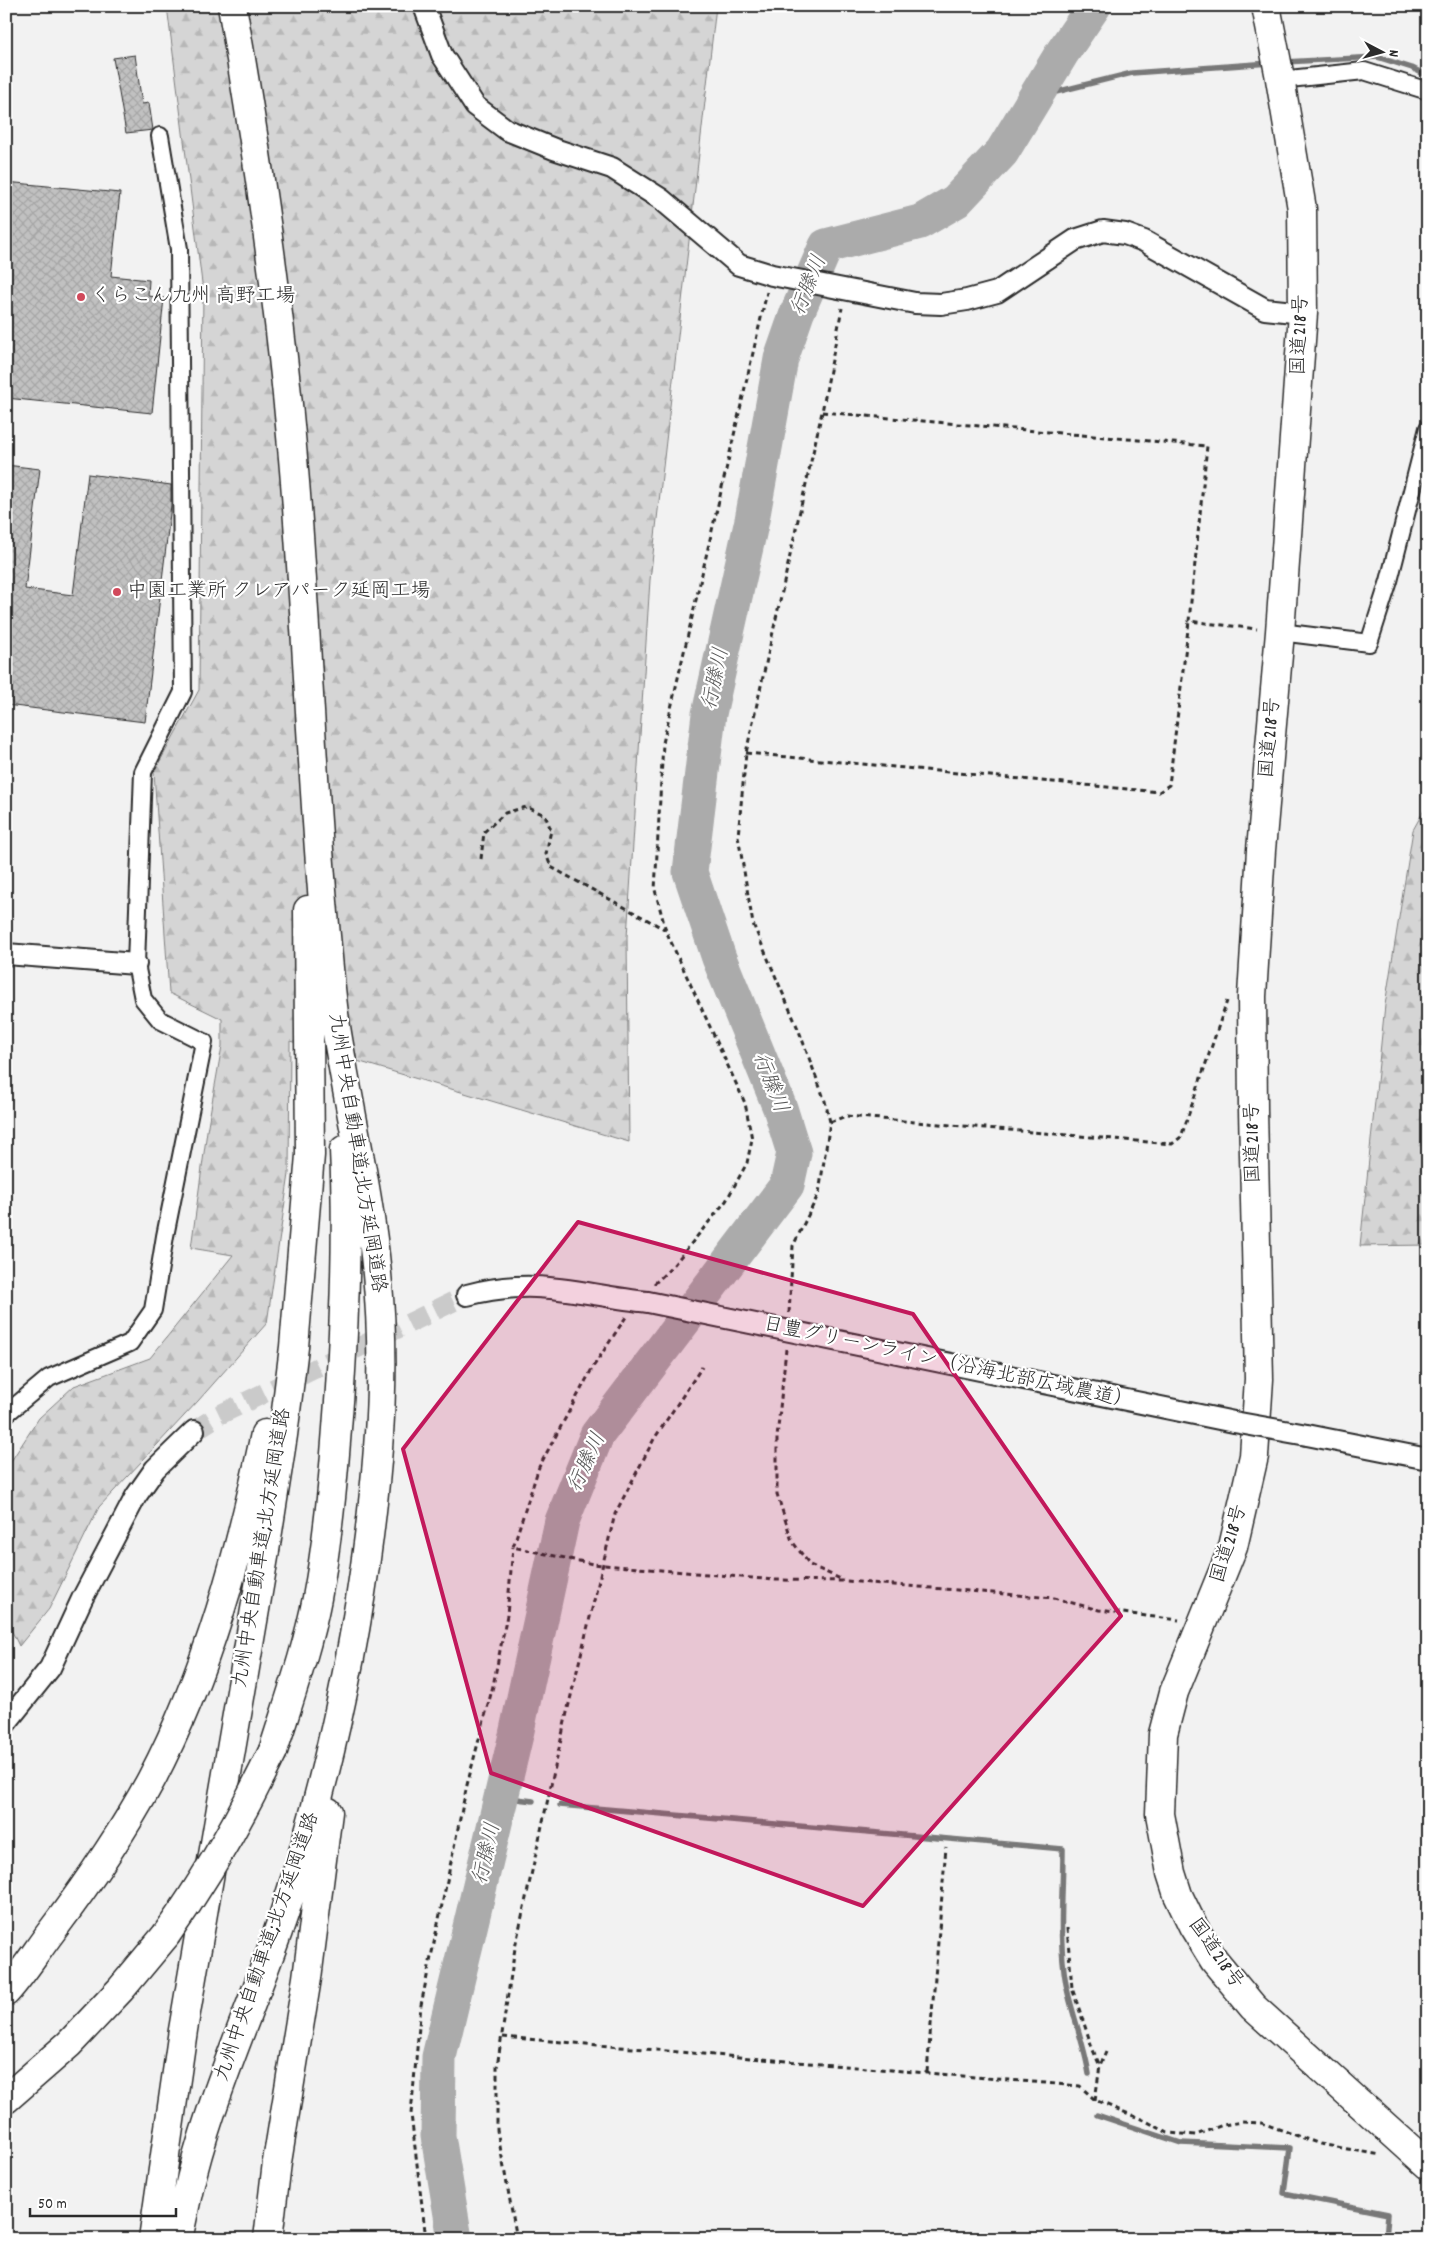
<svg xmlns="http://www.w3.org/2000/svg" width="1434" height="2245" font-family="Dekko,'Klee One',sans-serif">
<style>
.forest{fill:url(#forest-firs);stroke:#808080}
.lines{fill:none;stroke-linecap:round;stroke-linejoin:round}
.stream{stroke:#787878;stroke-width:5.5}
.river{stroke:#ababab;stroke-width:35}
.building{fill:url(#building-cross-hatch);stroke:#2b2b2b}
.tertiary-tunnel{stroke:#cacaca;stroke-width:20;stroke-dasharray:20 10;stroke-linecap:butt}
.minor-casing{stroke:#2b2b2b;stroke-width:20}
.tertiary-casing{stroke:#2b2b2b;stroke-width:24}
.trunk-casing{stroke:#2b2b2b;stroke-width:31}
.motorway-casing{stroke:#2b2b2b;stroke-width:31}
.path{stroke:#2b2b2b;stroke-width:3;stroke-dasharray:5 4;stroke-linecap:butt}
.minor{stroke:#fff;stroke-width:16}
.tertiary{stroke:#fff;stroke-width:20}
.trunk{stroke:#fff;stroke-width:28}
.motorway{stroke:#fff;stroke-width:28}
.tertiary-bridge-casing{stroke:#2b2b2b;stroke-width:24;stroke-linecap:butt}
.motorway-bridge-casing{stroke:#2b2b2b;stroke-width:31;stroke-linecap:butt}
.tertiary-bridge{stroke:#fff;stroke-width:20}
.motorway-bridge{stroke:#fff;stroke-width:28}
.marked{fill:#c2185b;fill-opacity:0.2;stroke:#c2185b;stroke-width:4;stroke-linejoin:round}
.poi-dot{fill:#d1495b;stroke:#fff;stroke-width:2}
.labels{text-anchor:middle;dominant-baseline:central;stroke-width:4.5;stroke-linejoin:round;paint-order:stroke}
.poi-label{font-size:20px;fill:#2b2b2b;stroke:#fff;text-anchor:start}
.street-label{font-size:20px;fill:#2b2b2b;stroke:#fff}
.water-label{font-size:21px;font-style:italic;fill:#585858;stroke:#fff}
</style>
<defs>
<pattern id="forest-firs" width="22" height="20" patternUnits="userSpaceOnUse" patternTransform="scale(1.25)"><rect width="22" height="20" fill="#d5d5d5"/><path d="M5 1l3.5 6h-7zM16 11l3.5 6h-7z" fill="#b7b7b7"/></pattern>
<pattern id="building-cross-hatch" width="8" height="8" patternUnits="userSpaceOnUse" patternTransform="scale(1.25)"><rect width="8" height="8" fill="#c1c1c1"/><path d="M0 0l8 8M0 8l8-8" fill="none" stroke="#a6a6a6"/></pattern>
</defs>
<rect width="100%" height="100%" fill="#f2f2f2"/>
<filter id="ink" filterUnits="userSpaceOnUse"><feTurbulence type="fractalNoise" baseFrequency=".02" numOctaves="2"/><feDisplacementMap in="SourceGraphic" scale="10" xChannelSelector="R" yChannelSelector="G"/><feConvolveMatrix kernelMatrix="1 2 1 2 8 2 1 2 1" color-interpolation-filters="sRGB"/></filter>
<g filter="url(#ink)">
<path class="forest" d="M 167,6 L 716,6 L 650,580 L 627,937 L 629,1142 L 290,1041 L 289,1174 L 267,1323 L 198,1401 L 99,1507 L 49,1609 L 19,1646 L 6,1619 L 6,1469 L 39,1418 L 74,1386 L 150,1358 L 233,1255 L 191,1248 L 207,1131 L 222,1046 L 222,1019 L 169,993 L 154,772 L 199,690 L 203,291 Z
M 1428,803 L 1428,1245 L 1360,1246 L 1385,1005 L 1413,830 Z"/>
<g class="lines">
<path class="stream" d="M 1284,62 L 1377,57 L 1412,68 L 1428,76
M 1036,97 L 1132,73 L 1270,63
M 501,1797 L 533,1801
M 560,1805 L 1063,1849 C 1063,1893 1058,1940 1066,1984 C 1072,2014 1084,2043 1089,2074
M 1097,2115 L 1181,2143 L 1290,2148 L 1284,2193 L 1388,2214 L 1386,2239"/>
<path class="river" d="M 455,2239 L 438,2136 L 439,2057 L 516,1735 L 562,1521 L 597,1435 L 787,1185 L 794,1153 L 780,1108 L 719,958 L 690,872 L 709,714 L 752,520 L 781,359 L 797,313 L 826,246 L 920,222 L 956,201 L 1002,152 L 1062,53 L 1094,6"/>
</g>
<path class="building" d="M 135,55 L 142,104 L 149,103 L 153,130 L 126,133 L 113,58 Z
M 6,182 L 120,193 L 111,276 L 149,280 L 148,296 L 164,298 L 152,413 L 6,398 Z
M 6,465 L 40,469 L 25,589 L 73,595 L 88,474 L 171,485 L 171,505 L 145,722 L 6,705 Z"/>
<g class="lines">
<path class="tertiary-tunnel" d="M 194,1431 L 219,1415 L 467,1295"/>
<g class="minor-casing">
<path id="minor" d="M 1280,80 L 1364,71 L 1428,91
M 1280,632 L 1369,643 L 1389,581 L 1428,428
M 6,1414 L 49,1378 L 130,1343 L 153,1310 L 165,1236 L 204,1042 L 160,1020 L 143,999 L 136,964 L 143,772 L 183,692 L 179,249 L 160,136"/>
</g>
<g class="tertiary-casing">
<path id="tertiary" d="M 424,6 L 442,55 L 475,106 L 507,130 L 554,149 L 612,168 L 661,199 L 739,265 L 772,275 L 915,303 L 941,304 L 967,300 L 997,292 L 1075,240 L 1103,231 L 1125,234 L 1144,241 L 1265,309 L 1303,313
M 6,954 L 136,964
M 467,1295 C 538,1276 580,1295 648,1302 L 1234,1422
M 1307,1435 L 1428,1459
M 6,1723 L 50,1668 L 82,1599 L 136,1496 L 155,1469 L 194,1431"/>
</g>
<g class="trunk-casing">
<path id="trunk" d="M 1266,6 L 1279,73 L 1302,209 L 1303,313 L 1280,632 L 1261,850 L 1252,996 L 1253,1110 L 1259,1379 L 1254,1456 L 1233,1547 L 1174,1692 L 1163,1734 L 1160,1814 L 1171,1873 L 1178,1895 L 1193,1926 L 1214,1960 L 1253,2007 L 1428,2165"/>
</g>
<g class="motorway-casing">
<path id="motorway" d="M 273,1751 C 289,1700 307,1650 317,1598 C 330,1529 335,1458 340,1388 C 345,1309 348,1230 344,1150
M 6,1992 C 23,1973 36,1952 51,1932 C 88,1883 122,1834 151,1780 C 208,1672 240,1553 265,1434
M 6,2099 L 69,2044 L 121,1989 L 166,1935
M 153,2239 L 183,2030 L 264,1557 L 283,1435 L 294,1347 L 310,1155 L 308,910
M 178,2239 C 183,2217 187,2194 193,2172 C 216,2084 255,2000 284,1914 C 324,1791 353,1664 369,1536 C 380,1449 386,1362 377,1274 C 369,1191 349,1109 336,1027 C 331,997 329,966 326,936 C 311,777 307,617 293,458 C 280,307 258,156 232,6
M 268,2239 L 277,2162 L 307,1978 L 328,1812"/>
</g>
<path class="path" d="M 822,412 L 1207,446 L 1189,621 L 1257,629
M 746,753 L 1159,792 L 1169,785 L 1189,621
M 481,859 L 484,832 L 505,813 L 526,807 L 545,815 L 551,830 L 546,854 L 551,867 L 666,930
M 830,1122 L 846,1116 L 1172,1144 L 1181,1137 L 1227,1001
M 654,1284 L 672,1267 L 726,1201 L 747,1163 L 752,1139 L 745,1103 L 666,931 L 655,890 L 663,743 L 767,292
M 789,1313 L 793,1246 L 819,1193 L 830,1122 L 825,1101 L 799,1031 L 753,924 L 738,836 L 746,753 L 822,412 L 842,308
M 626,1317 L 593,1367 L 539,1467 L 513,1547 L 593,1564 L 775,1580 L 846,1581 L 1054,1598 L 1099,1610 L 1179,1620
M 786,1349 L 777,1438 L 777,1494 L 792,1541 L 810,1565 L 843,1580
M 1067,1928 L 1072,1988 L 1093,2050 L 1100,2066
M 503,2037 L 1080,2086 L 1095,2100 L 1146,2121 L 1168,2133 L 1196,2135 L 1223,2125 L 1242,2122 L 1262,2123 L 1320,2144 L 1381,2155
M 927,2072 L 946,1847
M 1095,2100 L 1100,2066 L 1106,2052
M 426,2239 L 411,2114 L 421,2005 L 467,1785 L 493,1686 L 507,1615 L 513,1547
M 517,2239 L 497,2130 L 497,2067 L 515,1948 L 568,1708 L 615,1514 L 654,1439 L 702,1367"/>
<use href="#minor" class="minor"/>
<use href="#tertiary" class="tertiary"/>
<use href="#trunk" class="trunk"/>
<use href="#motorway" class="motorway"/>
<g class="tertiary-bridge-casing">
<path id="tertiary-bridge" d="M 1234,1422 L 1307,1435"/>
</g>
<g class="motorway-bridge-casing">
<path id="motorway-bridge" d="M 166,1935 C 208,1876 242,1816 273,1751"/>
</g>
<use href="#tertiary-bridge" class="tertiary-bridge"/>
<use href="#motorway-bridge" class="motorway-bridge"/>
</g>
</g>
<path class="marked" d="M 578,1222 L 913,1314 L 1121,1616 L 863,1906 L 491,1773 L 403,1449 Z"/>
<g class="poi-dot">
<circle cx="81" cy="297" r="5"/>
<circle cx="117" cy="592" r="5"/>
</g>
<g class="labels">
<g class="poi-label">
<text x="91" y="297">くらこん九州 高野工場</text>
<text x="127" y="592">中園工業所 クレアパーク延岡工場</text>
</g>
<g class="street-label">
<text transform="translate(1301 335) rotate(-88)">国道218号</text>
<text transform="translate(1271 738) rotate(-85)">国道218号</text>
<text transform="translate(1254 1143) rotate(-91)">国道218号</text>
<text transform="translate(356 1153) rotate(81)">九州中央自動車道;北方延岡道路</text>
<text transform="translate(948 1364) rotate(12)">日豊グリーンライン（沿海北部広域農道）</text>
<text transform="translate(1230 1544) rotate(-73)">国道218号</text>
<text transform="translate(263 1548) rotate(-81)">九州中央自動車道;北方延岡道路</text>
<text transform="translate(268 1947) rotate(-71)">九州中央自動車道;北方延岡道路</text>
<text transform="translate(1215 1954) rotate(55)">国道218号</text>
</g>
<g class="water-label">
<text transform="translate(810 286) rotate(-68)">行縢川</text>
<text transform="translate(717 679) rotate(-78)">行縢川</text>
<text transform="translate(769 1083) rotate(69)">行縢川</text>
<text transform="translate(588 1463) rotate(-65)">行縢川</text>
<text transform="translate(488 1854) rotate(-77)">行縢川</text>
</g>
</g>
<rect width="1434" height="2245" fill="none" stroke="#fff" stroke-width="25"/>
<rect x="12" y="12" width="1409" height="2220" fill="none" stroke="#2b2b2b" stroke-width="2" filter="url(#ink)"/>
<g transform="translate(1382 52) rotate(96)" stroke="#ffffff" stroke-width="4" paint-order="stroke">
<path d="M0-4L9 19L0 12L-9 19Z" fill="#2b2b2b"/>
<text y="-8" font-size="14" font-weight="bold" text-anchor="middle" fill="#2b2b2b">N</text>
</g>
<path d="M30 2208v8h146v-8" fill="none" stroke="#2b2b2b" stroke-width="2.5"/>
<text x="38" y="2208" font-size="15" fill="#2b2b2b" stroke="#ffffff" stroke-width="4" paint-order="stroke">50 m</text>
</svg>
